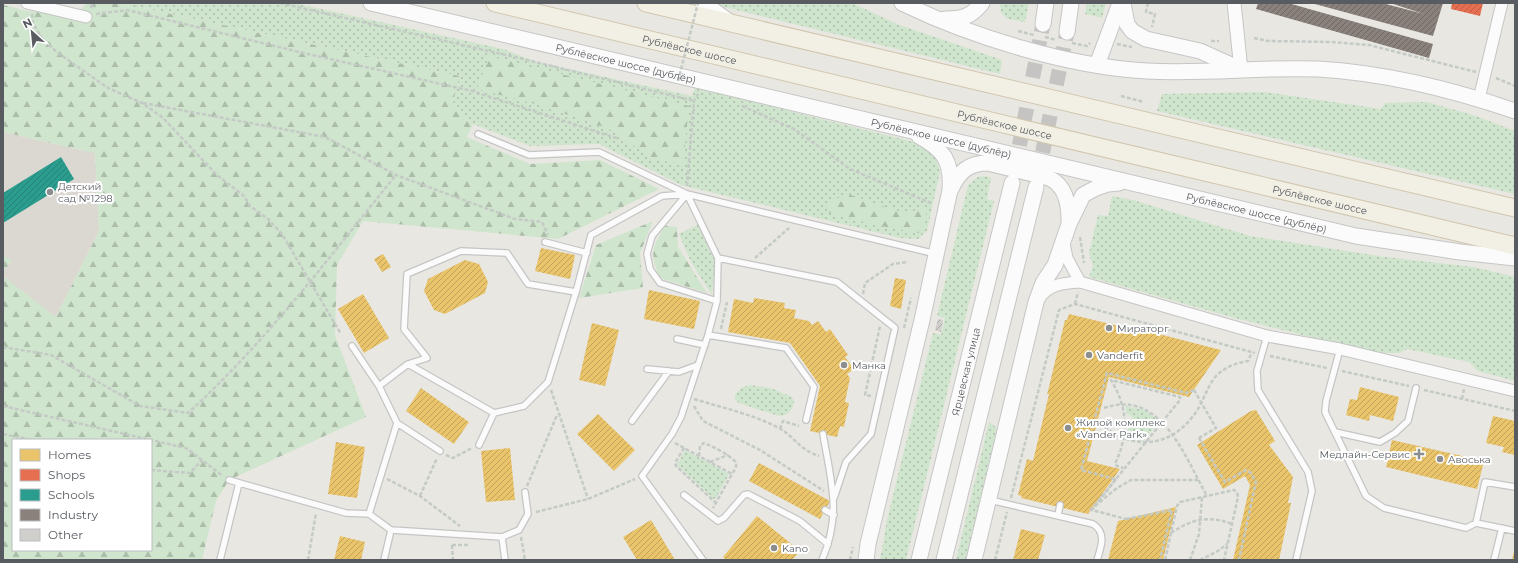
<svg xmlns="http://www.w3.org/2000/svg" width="1518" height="563" font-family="Montserrat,sans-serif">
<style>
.education{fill:#dbd8d1}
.grass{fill:url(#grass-dots)}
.forest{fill:url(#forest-firs);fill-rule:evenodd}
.homes{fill:url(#homes-hatch)}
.shops{fill:url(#shops-hatch)}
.schools{fill:url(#schools-hatch)}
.industry{fill:url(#industry-hatch)}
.building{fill:url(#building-hatch)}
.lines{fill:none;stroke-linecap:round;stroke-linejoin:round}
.secondary-tunnel{stroke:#c5c4c2;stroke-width:15;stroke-dasharray:15 8;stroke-linecap:butt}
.service-casing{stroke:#c5c5c5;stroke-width:8}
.minor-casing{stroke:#c5c5c5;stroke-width:13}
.tertiary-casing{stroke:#c5c5c5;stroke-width:15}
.secondary-casing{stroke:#c6c6c6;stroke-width:17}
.primary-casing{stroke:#d1c7af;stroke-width:19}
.path{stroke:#c4cac6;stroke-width:2.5;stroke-dasharray:4 2;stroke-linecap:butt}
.service{stroke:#fcfbfb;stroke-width:5.5}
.minor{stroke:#fcfbfb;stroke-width:11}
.tertiary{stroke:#fcfbfb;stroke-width:13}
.secondary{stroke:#fcfbfb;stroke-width:15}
.primary{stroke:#f2efe5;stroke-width:17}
.path-bridge{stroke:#c4cac6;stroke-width:2.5;stroke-dasharray:4 2;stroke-linecap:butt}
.poi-dot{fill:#8b8d8e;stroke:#fff;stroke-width:1.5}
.labels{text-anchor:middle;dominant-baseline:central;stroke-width:4;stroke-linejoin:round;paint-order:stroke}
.street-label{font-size:10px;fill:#585c61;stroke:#fff}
.poi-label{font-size:10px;fill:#585c61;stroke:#fff;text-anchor:start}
</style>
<defs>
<pattern id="grass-dots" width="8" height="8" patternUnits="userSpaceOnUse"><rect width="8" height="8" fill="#d0e5cd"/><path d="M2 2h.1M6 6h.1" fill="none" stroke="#acbdaa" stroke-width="1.8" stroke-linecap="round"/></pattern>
<pattern id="forest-firs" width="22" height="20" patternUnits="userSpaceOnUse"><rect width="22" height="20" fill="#d0e5cd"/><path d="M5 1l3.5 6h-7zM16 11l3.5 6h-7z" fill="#acbdaa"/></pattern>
<pattern id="homes-hatch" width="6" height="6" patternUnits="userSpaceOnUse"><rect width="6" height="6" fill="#e9c46a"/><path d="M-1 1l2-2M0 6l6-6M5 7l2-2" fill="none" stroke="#c0a25b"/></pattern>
<pattern id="shops-hatch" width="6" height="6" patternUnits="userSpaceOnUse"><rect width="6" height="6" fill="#e76f51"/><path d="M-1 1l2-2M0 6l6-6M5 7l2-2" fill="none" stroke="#be5e47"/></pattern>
<pattern id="schools-hatch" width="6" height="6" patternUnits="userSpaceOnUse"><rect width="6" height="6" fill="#2a9d8f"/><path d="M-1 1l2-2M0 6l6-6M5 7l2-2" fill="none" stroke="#278378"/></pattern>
<pattern id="industry-hatch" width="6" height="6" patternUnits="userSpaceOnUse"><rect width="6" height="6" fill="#8a817c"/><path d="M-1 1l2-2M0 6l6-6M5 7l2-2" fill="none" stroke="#6e6864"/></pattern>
<pattern id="building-hatch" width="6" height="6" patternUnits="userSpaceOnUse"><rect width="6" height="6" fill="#d0cfcc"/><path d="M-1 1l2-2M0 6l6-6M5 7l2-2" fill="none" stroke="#acaba9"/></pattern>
</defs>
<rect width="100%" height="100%" fill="#e9e7e2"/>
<path class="education" d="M 3,132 L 95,153 L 99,231 L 56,317 L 3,314 Z"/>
<path class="grass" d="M 120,3 L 294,3 L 503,49 L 537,62 L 692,96 L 696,84 L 797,113 L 922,144 L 932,152 L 937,162 L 940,172 L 927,231 L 918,239 L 900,238 L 681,185 L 599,144 L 530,146 L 473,124 L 453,103 L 459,76 Z
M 716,3 L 852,3 L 897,24 L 1002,60 L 1000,74 L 720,6 Z
M 1000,3 L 1029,3 L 1025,22 L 1008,19 L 1001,13 Z
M 1087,3 L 1106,3 L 1102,18 L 1085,14 Z
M 1264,92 L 1381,109 L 1385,103 L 1427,102 L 1476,116 L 1515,131 L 1515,194 L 1157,111 L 1162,94 Z
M 985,176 L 991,178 L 987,199 L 994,201 L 906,560 L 880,560 L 887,520 L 933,333 L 941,335 L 945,318 L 937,316 L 968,185 L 978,177 Z
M 1112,196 L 1133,200 L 1250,236 L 1385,257 L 1474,267 L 1515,277 L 1515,381 L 1478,371 L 1469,362 L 1407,349 L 1400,353 L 1374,353 L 1235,318 L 1089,277 L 1093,266 L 1089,253 L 1098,215 L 1108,216 Z
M 699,224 L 716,258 L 712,295 L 691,262 L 679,234 Z
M 750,385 L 771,388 L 792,397 L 794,402 C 792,411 789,415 779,416 L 739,403 L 735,399 L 735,395 L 741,388 Z
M 1126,406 L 1144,410 L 1160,421 L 1143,441 L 1127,438 L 1127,430 C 1133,426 1135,422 1131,416 L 1126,413 Z
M 989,422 L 997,428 L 966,560 L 956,560 Z
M 685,450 L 729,474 L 716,498 L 714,499 L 677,465 Z"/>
<path class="forest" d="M 87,3 L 120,3 L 459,76 L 453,103 L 473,124 L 467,137 L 530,164 L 600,160 L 659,189 L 558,239 L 363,221 L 337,265 L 335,335 L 366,417 L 229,480 L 216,501 L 202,560 L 3,560 L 3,276 L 56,317 L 99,231 L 95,153 L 3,132 L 3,5 L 28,11 L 74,16 ZM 13,440 L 151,440 L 151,550 L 13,550 Z
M 489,56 L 689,106 L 683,164 L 655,160 L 607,128 L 536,104 L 477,89 Z
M 848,194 L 905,214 L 927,207 L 924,234 L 870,224 L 827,212 L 829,202 Z
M 653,221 L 640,253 L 643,288 L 579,298 L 596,245 Z
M 665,226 L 677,227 L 678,247 L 707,293 L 660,278 C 649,253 652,248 665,226 Z
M 3,255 L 12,261 L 3,272 Z"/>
<path class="homes" d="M 541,248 L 575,255 L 570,279 L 535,271 Z
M 383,254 L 391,267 L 382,272 L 374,259 Z
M 465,260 L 479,264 L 488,282 L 485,293 L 445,314 L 434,310 L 424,291 L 428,279 Z
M 895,278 L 906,280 L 901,309 L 890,306 Z
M 649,290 L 700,301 L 694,329 L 644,319 Z
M 363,294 L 389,338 L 364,353 L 338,309 Z
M 754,298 L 785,303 L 784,308 L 796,310 L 794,318 L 809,321 L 812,325 L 818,321 L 826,332 L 830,329 L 848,355 L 845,357 L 854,369 L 847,374 L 850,378 L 845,402 L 849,403 L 844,427 L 840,426 L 837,437 L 810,431 L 820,386 L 790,343 L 728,332 L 734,299 L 753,303 Z
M 1069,314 L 1147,333 L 1147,331 L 1221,350 L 1189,397 L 1109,377 L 1087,461 L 1120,469 L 1088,514 L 1021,498 L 1022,496 L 1018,495 L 1027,459 L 1033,461 L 1049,394 L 1047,394 L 1048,391 L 1065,320 L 1067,320 Z
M 592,323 L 619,330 L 605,386 L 579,380 Z
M 1360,387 L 1399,397 L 1393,421 L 1370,415 L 1369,421 L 1346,415 L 1350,399 L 1357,400 Z
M 421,388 L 469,422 L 454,444 L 406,411 Z
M 1256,410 L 1275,441 L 1269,445 L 1293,477 L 1288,503 L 1291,503 L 1279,560 L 1233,560 L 1250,485 L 1245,476 L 1223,489 L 1197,445 L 1251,411 Z
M 598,414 L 635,450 L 614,471 L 577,434 Z
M 1493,416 L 1515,421 L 1515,455 L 1502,452 L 1504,447 L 1486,443 Z
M 1392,440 L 1484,461 L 1477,489 L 1386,467 Z
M 336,442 L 365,447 L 357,498 L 328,494 Z
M 510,448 L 515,500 L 486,502 L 481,451 Z
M 759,463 L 830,501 L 820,519 L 749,481 Z
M 1176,507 L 1163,560 L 1108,560 L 1118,521 Z
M 757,516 L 800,551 L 792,560 L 726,560 L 723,557 Z
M 651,520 L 675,560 L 637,560 L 623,537 Z
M 1021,529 L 1045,535 L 1038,560 L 1013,560 Z
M 340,536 L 365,542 L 361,560 L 334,560 Z
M 1514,551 L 1515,560 L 1512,560 Z"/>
<path class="shops" d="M 1452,3 L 1483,3 L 1480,16 L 1451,9 Z"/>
<path class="schools" d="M 61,157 L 74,179 L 3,223 L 3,193 Z"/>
<path class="industry" d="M 1258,3 L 1288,3 L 1433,44 L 1429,58 L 1256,9 Z
M 1311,3 L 1382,3 L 1424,14 L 1390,3 L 1443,3 L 1433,36 Z"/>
<path class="building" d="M 938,319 L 943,320 L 941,332 L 935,330 Z"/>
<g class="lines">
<path class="secondary-tunnel" d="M 1015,168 L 1043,24
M 1038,175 L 1067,32"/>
<g class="service-casing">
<path id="service" d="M 478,134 L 529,155 L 599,152 L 687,194 L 936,254
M 687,194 L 718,258 L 717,301 L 708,335 L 681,417 L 672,434 L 642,476 L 703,560
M 687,194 L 652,236 L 647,254 L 650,269 L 660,283 L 717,301
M 545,242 L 587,253
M 718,258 L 837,282 L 895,328 L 871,434 L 846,462 L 834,498
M 708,335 L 786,348 L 814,387 L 806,420
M 1267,336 L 1257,371 L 1258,390 L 1308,472 L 1312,491 L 1296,560
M 677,339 L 705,345
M 352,346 L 379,386
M 1340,349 L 1326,401 L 1325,412 L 1366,496 L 1384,508 L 1466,528 L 1476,523 L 1485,482 L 1515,487
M 408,364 L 427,358 L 404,329 L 407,274 L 461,251 L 507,253 L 528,284 L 576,292
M 647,369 L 679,372 L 698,365
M 632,421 L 669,371
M 397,423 L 440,451
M 1335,432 L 1380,442 L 1395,433 L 1408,421 L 1416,388
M 479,445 L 494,413
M 229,480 L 346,513 L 369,514 L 397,423 L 379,386 L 408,364 L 494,413 L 524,406 L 548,382 L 576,292 L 591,235 L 662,196 L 687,194
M 684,495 L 718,521 L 724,518 L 744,495 L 748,494 L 800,521 L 828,544
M 990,500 L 1093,524 C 1107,533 1101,547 1097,560
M 825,510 L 834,515
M 369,514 L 391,530
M 1058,515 L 1060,505
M 1476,523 L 1515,531
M 502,537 L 505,560
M 220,560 L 239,483
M 384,560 L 391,530 L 502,537 L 519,530 L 528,514 L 525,492
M 822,560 C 842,514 831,481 823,434
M 1494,560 L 1502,528"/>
</g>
<g class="minor-casing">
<path id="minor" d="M 27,3 L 86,17
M 1479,99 L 1502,3
M 1064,243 L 1067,258 L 1080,282
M 1039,299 C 1048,284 1064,283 1080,282 L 1267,336 L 1340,349 L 1515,391"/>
</g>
<g class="tertiary-casing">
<path id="tertiary" d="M 1234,3 L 1241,70"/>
</g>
<g class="secondary-casing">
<g id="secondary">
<path id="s1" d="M 371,3 L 1356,236 L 1460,252 L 1515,258"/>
<path d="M 703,3 L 727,20"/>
<path d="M 902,3 C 972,37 1070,67 1147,71 C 1204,74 1261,67 1318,69 C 1386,73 1451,89 1515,111"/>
<path d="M 1123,3 L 1127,24 L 1132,31 L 1146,39 L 1200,51 L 1240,69"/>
<path d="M 945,19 C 962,19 971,17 982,3"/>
<path d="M 1043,24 L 1046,3"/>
<path d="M 1067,32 L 1071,3"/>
<path d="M 1097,65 L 1120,3"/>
<path d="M 951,189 C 959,172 968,163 988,163 L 1049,178 C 1065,185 1069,204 1069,220"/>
<path d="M 866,560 L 868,544 L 922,320 L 950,190 C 952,161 944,150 919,136"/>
<path id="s2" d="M 919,560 L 1012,183"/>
<path d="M 944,560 L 1036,187"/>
<path d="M 974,560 L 1036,302 L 1043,283 L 1055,265 L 1069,224 L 1083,195 L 1096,188 L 1108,184 L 1119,183"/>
</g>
</g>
<g class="primary-casing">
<g id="primary">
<path id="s3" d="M 495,3 L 1515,246"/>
<path d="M 646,3 L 1515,208"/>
</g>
</g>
<path class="path" d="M 280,3 L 519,58 L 694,101
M 1148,3 L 1146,12 L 1155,14 L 1152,27
M 91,8 L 93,3
M 32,14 L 33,23 L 43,40 L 58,53 L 108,88 L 142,103 L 162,117 L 217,175 L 244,196 L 250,206 L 268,219 L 282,234 L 341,334
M 96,14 L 127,10 L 299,52 L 472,91 L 619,139
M 1018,31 L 1034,35
M 1045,37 L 1056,40
M 1254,38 L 1268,41 L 1331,42 L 1369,45 L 1476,72
M 1211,41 L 1219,41
M 1072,43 L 1087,46 L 1090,43
M 1117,44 L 1132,47
M 1496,78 L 1515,86
M 1121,96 L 1144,102
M 143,103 L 325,137 L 396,175 L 515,219 L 542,222 L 548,235
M 742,106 L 794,129 L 850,169 L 933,204
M 687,186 L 694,101 L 698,94
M 1080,237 L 1084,263
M 755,258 L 789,228
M 863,294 L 865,283 L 893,264 L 908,262
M 1075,304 L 1078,292
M 904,328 L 911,298
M 721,329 L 727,302
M 3,347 L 51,355 L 140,406 L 188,413 C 266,342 330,256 396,175
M 1270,356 L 1327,368
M 1342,371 L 1409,386
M 551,390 L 588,499
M 1424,390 L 1515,411
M 871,396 L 865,395 L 880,326
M 694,399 C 723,408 752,414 779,428 C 795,437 798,449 819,456
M 1462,399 L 1464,389
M 3,406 L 186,448 L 223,476
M 694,406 L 703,421 L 760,450 L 824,491
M 1104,408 C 1161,388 1185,457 1207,496
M 1100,423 C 1129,450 1169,449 1193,416 C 1203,404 1206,388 1216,376 C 1225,367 1236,363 1248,361 L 1252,352
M 780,429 L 783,421 L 799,426
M 3,434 L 33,440
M 1199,438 L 1225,482 L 1246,470 L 1251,473 L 1256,482 L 1239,560
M 675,443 L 732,474 L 713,508
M 684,448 L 675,463 L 676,466 L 716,503
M 446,455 L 453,458 L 472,448
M 699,456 L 700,446 L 704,443 C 710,445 734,457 736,463 C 737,467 734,471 732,474
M 710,462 L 728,455
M 151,470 L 190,473 L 202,460
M 387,479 L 420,496 L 460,526
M 1115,479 L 1081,470 L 1107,373 L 1186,393 L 1194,390
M 527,486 L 557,415
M 420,496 L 437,458
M 1011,498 L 1059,310 L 1075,304 L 1255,353
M 1095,506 L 1117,488 L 1131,480 L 1198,480
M 1090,511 L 1180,400 L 1180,397 L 1111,380 C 1128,408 1129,434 1115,464 L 1117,466 L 1123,468
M 536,512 L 588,499 L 635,479
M 1126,519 L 1172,510 L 1160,560
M 1171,533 C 1192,519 1208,515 1232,524
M 521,537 L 525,560
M 452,545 L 468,545
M 452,545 L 453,560
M 308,560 L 316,513
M 850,560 L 853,547
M 995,560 L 1007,512
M 1165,560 L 1177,506 L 1180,502 L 1234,490 L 1237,492 L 1238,497 L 1224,560
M 1190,560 L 1199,534 L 1202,497
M 1200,560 L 1218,551 L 1227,544"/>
<use href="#service" class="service"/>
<use href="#minor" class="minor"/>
<use href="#tertiary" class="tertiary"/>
<use href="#secondary" class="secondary"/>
<use href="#primary" class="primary"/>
<path class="path-bridge" d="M 678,81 L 698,3
M 1194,390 L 1216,428 L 1199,438
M 1116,479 L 1092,510 L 1126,519"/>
</g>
<g class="poi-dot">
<circle cx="50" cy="192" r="4"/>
<circle cx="1109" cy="328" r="4"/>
<circle cx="1089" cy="355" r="4"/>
<circle cx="844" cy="365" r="4"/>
<circle cx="1068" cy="428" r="4"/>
<path d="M1417 448h4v4h4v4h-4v4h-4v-4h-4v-4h4z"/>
<circle cx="1440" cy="459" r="4"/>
<circle cx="774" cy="548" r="4"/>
</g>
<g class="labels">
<g class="street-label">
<text stroke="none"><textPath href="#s3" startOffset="200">Рублёвское шоссе</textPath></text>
<text stroke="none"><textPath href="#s1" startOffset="262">Рублёвское шоссе (дублёр)</textPath></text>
<text stroke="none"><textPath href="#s3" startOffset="524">Рублёвское шоссе</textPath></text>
<text stroke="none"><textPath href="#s1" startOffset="586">Рублёвское шоссе (дублёр)</textPath></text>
<text stroke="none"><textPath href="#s3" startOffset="848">Рублёвское шоссе</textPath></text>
<text stroke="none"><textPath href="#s1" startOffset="910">Рублёвское шоссе (дублёр)</textPath></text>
<text stroke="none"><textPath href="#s2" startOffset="194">Ярцевская улица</textPath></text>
</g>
<g class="poi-label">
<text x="58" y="186">Детский<tspan x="58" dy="12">сад №1298</tspan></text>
<text x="1117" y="328">Мираторг</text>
<text x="1097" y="355">Vanderfit</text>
<text x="852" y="365">Манка</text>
<text x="1076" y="422">Жилой комплекс<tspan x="1076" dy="12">«Vander Park»</tspan></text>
<text x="1410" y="454" text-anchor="end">Медлайн-Сервис</text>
<text x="1448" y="459">Авоська</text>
<text x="782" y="548">Kano</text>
</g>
</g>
<rect width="1518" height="563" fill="none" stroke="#585c61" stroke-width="8"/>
<rect x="12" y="439" width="140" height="112" fill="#ffffff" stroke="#bcbec0"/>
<rect x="20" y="449" width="20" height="12" fill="#e9c46a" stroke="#bcbec0"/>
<text x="48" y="459" font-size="12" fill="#585c61">Homes</text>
<rect x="20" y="469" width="20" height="12" fill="#e76f51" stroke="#bcbec0"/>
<text x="48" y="479" font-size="12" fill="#585c61">Shops</text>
<rect x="20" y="489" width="20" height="12" fill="#2a9d8f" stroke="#bcbec0"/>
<text x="48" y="499" font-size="12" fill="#585c61">Schools</text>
<rect x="20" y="509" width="20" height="12" fill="#8a817c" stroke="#bcbec0"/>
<text x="48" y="519" font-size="12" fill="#585c61">Industry</text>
<rect x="20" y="529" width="20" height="12" fill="#d0cfcc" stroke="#bcbec0"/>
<text x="48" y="539" font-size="12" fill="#585c61">Other</text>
<g transform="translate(32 32) rotate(333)" stroke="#ffffff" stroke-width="3" paint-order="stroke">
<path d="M0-3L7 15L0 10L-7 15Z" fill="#585c61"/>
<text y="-6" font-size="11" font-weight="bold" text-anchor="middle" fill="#585c61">N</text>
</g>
</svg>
